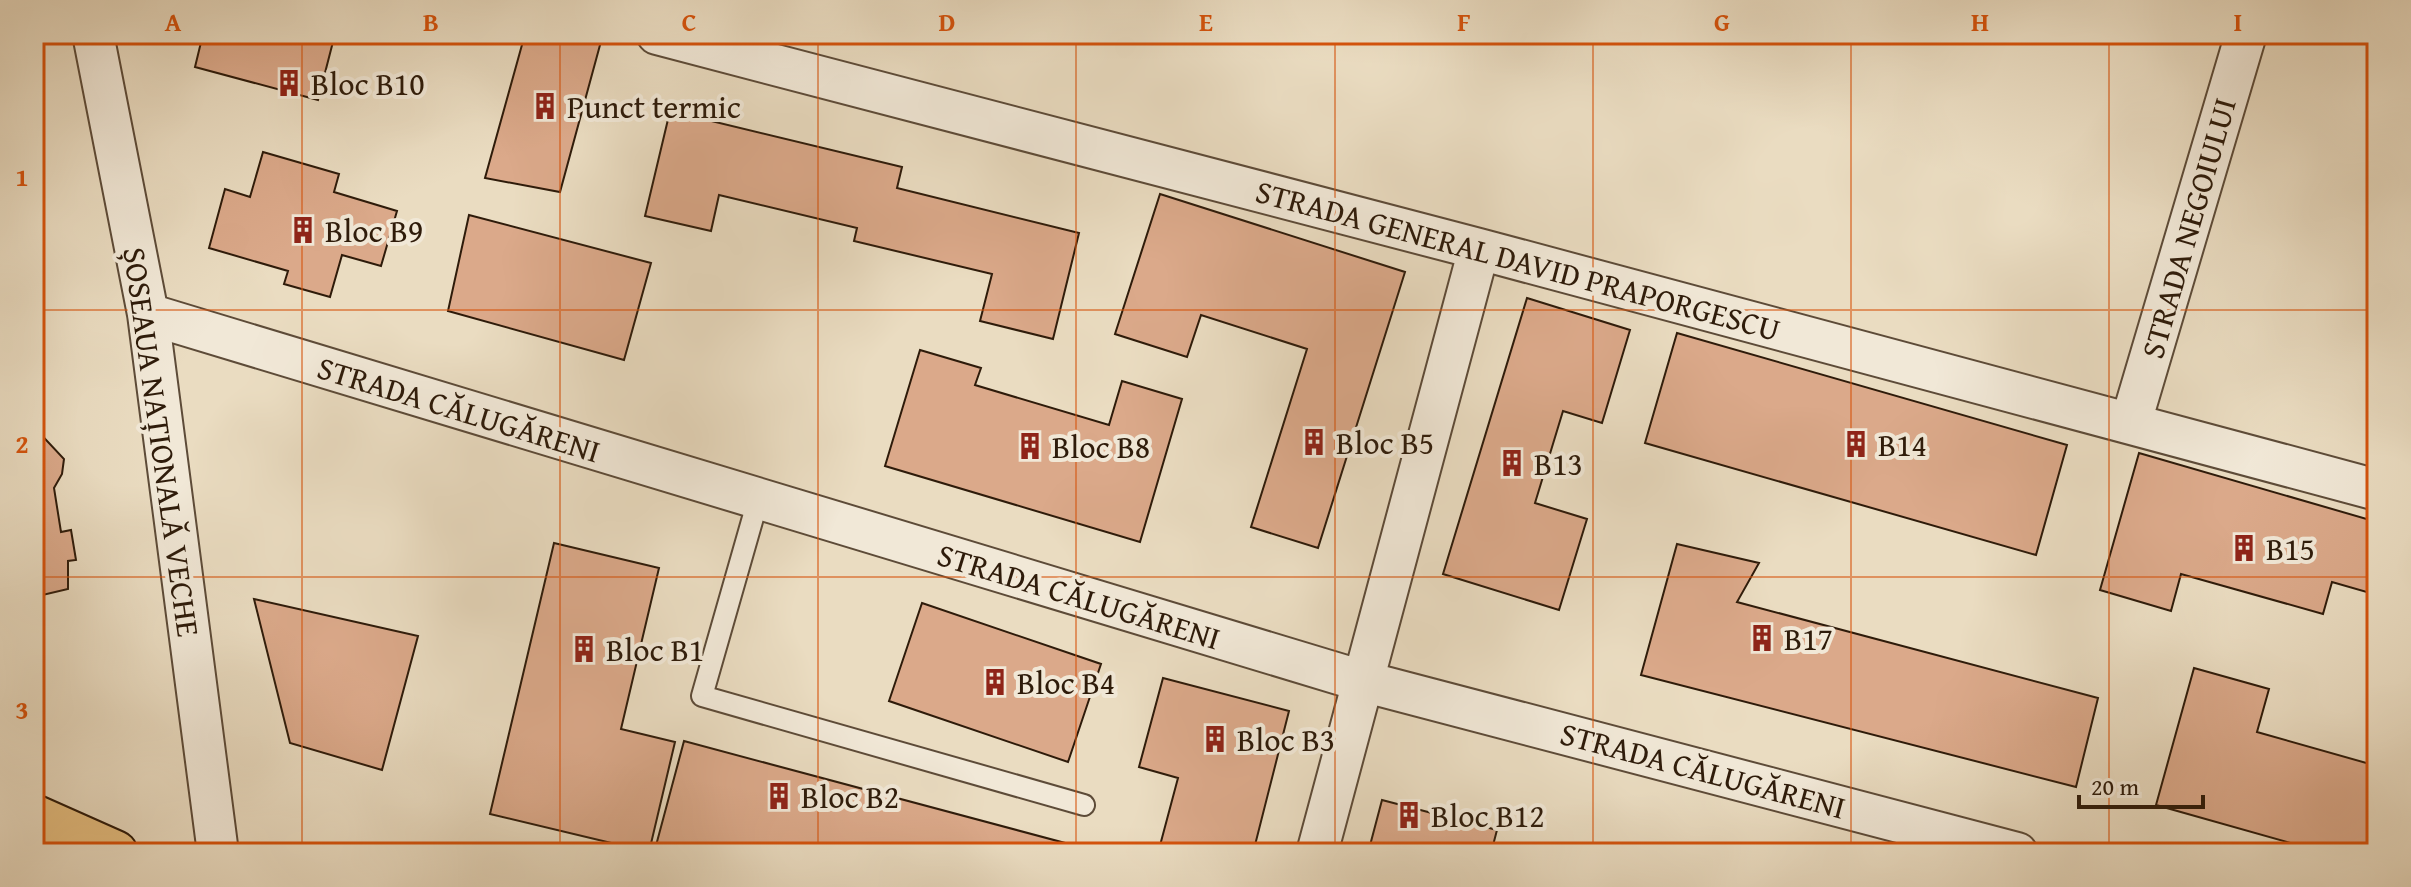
<svg xmlns="http://www.w3.org/2000/svg" width="2411" height="887" font-family="'Gentium Book Plus',serif">
<style>
.building{fill:#dba98a;stroke:#2e1b0a;stroke-width:2}
.lines{fill:none;stroke-linecap:round;stroke-linejoin:round}
.service-casing{stroke:#5d4b38;stroke-width:24}
.minor-casing{stroke:#5d4b38;stroke-width:44}
.primary-casing{stroke:#2e1b0a;stroke-width:48}
.service{stroke:#f1e8d7;stroke-width:20}
.minor{stroke:#f1e8d7;stroke-width:40}
.primary{stroke:#e5be80;stroke-width:44}
.grid{fill:none;stroke:#d5530c;stroke-width:2;stroke-opacity:0.55}
.labels{text-anchor:middle;dominant-baseline:central;stroke-width:8;stroke-linejoin:round;paint-order:stroke}
.poi-label{font-size:32px;fill:#2e1b0a;stroke:#f1e8d7;text-anchor:start}
.street-label{font-size:32px;fill:#2e1b0a;stroke:#f1e8d7}
.neatline{fill:none;stroke:#d5530c;stroke-width:3}
.grid-label{font-size:26px;text-anchor:middle;font-weight:bold;fill:#d5530c}
</style>
<rect width="100%" height="100%" fill="#eadcc1"/>
<filter id="stains"><feTurbulence type="fractalNoise" baseFrequency=".0025" numOctaves="4"/><feColorMatrix values="0 0 0 0 .2 0 0 0 0 .09 0 0 0 0 .02 0 0 0 .5 -.17"/></filter>
<radialGradient id="worn" r=".72"><stop offset=".6" stop-color="#630" stop-opacity="0"/><stop offset="1" stop-color="#630" stop-opacity=".3"/></radialGradient>
<path class="building" d="M 203,34 L 335,34 L 318,100 L 195,67 Z
M 525,34 L 603,34 L 560,192 L 485,178 Z
M 670,111 L 902,167 L 897,188 L 1079,233 L 1053,339 L 980,321 L 992,274 L 854,241 L 857,228 L 719,195 L 711,231 L 645,216 Z
M 263,152 L 339,174 L 334,192 L 397,211 L 381,266 L 342,255 L 330,297 L 284,284 L 288,271 L 209,248 L 225,189 L 250,197 Z
M 1160,194 L 1405,272 L 1318,548 L 1251,527 L 1307,349 L 1201,315 L 1187,357 L 1115,334 Z
M 469,215 L 651,263 L 624,360 L 448,311 Z
M 1527,298 L 1630,330 L 1602,423 L 1563,411 L 1535,503 L 1587,519 L 1559,610 L 1443,574 Z
M 1677,333 L 2067,445 L 2036,555 L 1645,443 Z
M 920,350 L 981,368 L 975,385 L 1109,425 L 1122,381 L 1182,399 L 1140,542 L 885,466 Z
M 34,427 L 64,459 L 62,474 L 54,488 L 61,532 L 71,530 L 76,560 L 68,561 L 68,589 L 34,597 Z
M 2139,453 L 2377,522 L 2377,595 L 2332,582 L 2323,614 L 2181,574 L 2171,611 L 2100,590 Z
M 554,543 L 659,568 L 621,729 L 675,742 L 649,852 L 490,814 Z
M 1677,544 L 1759,563 L 1737,602 L 2098,698 L 2076,787 L 1641,675 Z
M 254,599 L 418,636 L 382,770 L 290,743 Z
M 922,603 L 1101,664 L 1068,762 L 889,701 Z
M 2194,668 L 2269,689 L 2257,732 L 2377,766 L 2377,853 L 2326,853 L 2156,805 Z
M 1163,678 L 1289,711 L 1253,853 L 1158,853 L 1178,778 L 1139,767 Z
M 684,741 L 1095,851 L 1094,853 L 654,853 Z
M 1382,800 L 1497,830 L 1491,853 L 1368,853 Z"/>
<g class="lines">
<g class="service-casing">
<path id="service" d="M 758,500 L 702,696 L 1084,805"/>
</g>
<g class="minor-casing">
<path id="minor" d="M 93,34 L 148,314 L 218,853
M 657,34 L 1479,249 L 2377,490
M 148,314 L 1362,681 L 2017,853
M 2131,422 L 2246,34
M 1317,853 L 1479,249"/>
</g>
<g class="primary-casing">
<path id="primary" d="M 34,817 L 115,853"/>
</g>
<use href="#service" class="service"/>
<use href="#minor" class="minor"/>
<use href="#primary" class="primary"/>
</g>
<path class="grid" d="M 302,34 L 302,853M 560,34 L 560,853M 818,34 L 818,853M 1076,34 L 1076,853M 1335,34 L 1335,853M 1593,34 L 1593,853M 1851,34 L 1851,853M 2109,34 L 2109,853M 34,310 L 2377,310M 34,577 L 2377,577"/>
<defs>
<g id="building-bare" transform="scale(2.16)"><path d="M-4-6H4V6H1V3H-1V6H-4ZM-2.5-4.3h1.7v1.8h-1.7ZM.8-4.3h1.7v1.8H.8ZM-2.5-1h1.7V.8h-1.7ZM.8-1h1.7V.8H.8Z" fill="#8f2418" stroke="#f1e8d7" stroke-width="2.5" paint-order="stroke"/></g>
</defs>
<g fill-rule="evenodd">
<use href="#building-bare" x="289" y="83"/>
<use href="#building-bare" x="545" y="106"/>
<use href="#building-bare" x="303" y="230"/>
<use href="#building-bare" x="1314" y="442"/>
<use href="#building-bare" x="1856" y="444"/>
<use href="#building-bare" x="1030" y="446"/>
<use href="#building-bare" x="1512" y="463"/>
<use href="#building-bare" x="2244" y="548"/>
<use href="#building-bare" x="1762" y="638"/>
<use href="#building-bare" x="584" y="649"/>
<use href="#building-bare" x="995" y="682"/>
<use href="#building-bare" x="1215" y="739"/>
<use href="#building-bare" x="779" y="796"/>
<use href="#building-bare" x="1409" y="815"/>
</g>
<g class="labels">
<g class="poi-label">
<text x="311" y="83">Bloc B10</text>
<text x="567" y="106">Punct termic</text>
<text x="325" y="230">Bloc B9</text>
<text x="1336" y="442">Bloc B5</text>
<text x="1878" y="444">B14</text>
<text x="1052" y="446">Bloc B8</text>
<text x="1534" y="463">B13</text>
<text x="2266" y="548">B15</text>
<text x="1784" y="638">B17</text>
<text x="606" y="649">Bloc B1</text>
<text x="1017" y="682">Bloc B4</text>
<text x="1237" y="739">Bloc B3</text>
<text x="801" y="796">Bloc B2</text>
<text x="1431" y="815">Bloc B12</text>
</g>
<g class="street-label">
<text transform="translate(2188 228) rotate(-74)">STRADA NEGOIULUI</text>
<text transform="translate(1518 260) rotate(15)">STRADA GENERAL DAVID PRAPORGESCU</text>
<text transform="translate(459 409) rotate(17)">STRADA CĂLUGĂRENI</text>
<text transform="translate(162 442) rotate(82)">ȘOSEAUA NAȚIONALĂ VECHE</text>
<text transform="translate(1079 596) rotate(17)">STRADA CĂLUGĂRENI</text>
<text transform="translate(1703 770) rotate(15)">STRADA CĂLUGĂRENI</text>
</g>
</g>
<rect width="2411" height="887" fill="none" stroke="#eadcc1" stroke-width="88"/>
<path d="M2079 795v12h124v-12" fill="none" stroke="#2e1b0a" stroke-width="4"/>
<text x="2091" y="795" font-size="24" fill="#2e1b0a" stroke="#f1e8d7" stroke-width="6" paint-order="stroke">20 m</text>
<rect x="44" y="44" width="2323" height="799" class="neatline"/>
<g class="grid-label">
<text x="173" y="31">A</text>
<text x="431" y="31">B</text>
<text x="689" y="31">C</text>
<text x="947" y="31">D</text>
<text x="1206" y="31">E</text>
<text x="1464" y="31">F</text>
<text x="1722" y="31">G</text>
<text x="1980" y="31">H</text>
<text x="2238" y="31">I</text>
<text x="22" y="186">1</text>
<text x="22" y="453">2</text>
<text x="22" y="719">3</text>
</g>
<rect width="100%" height="100%" filter="url(#stains)"/>
<rect width="100%" height="100%" fill="url(#worn)"/>
</svg>
